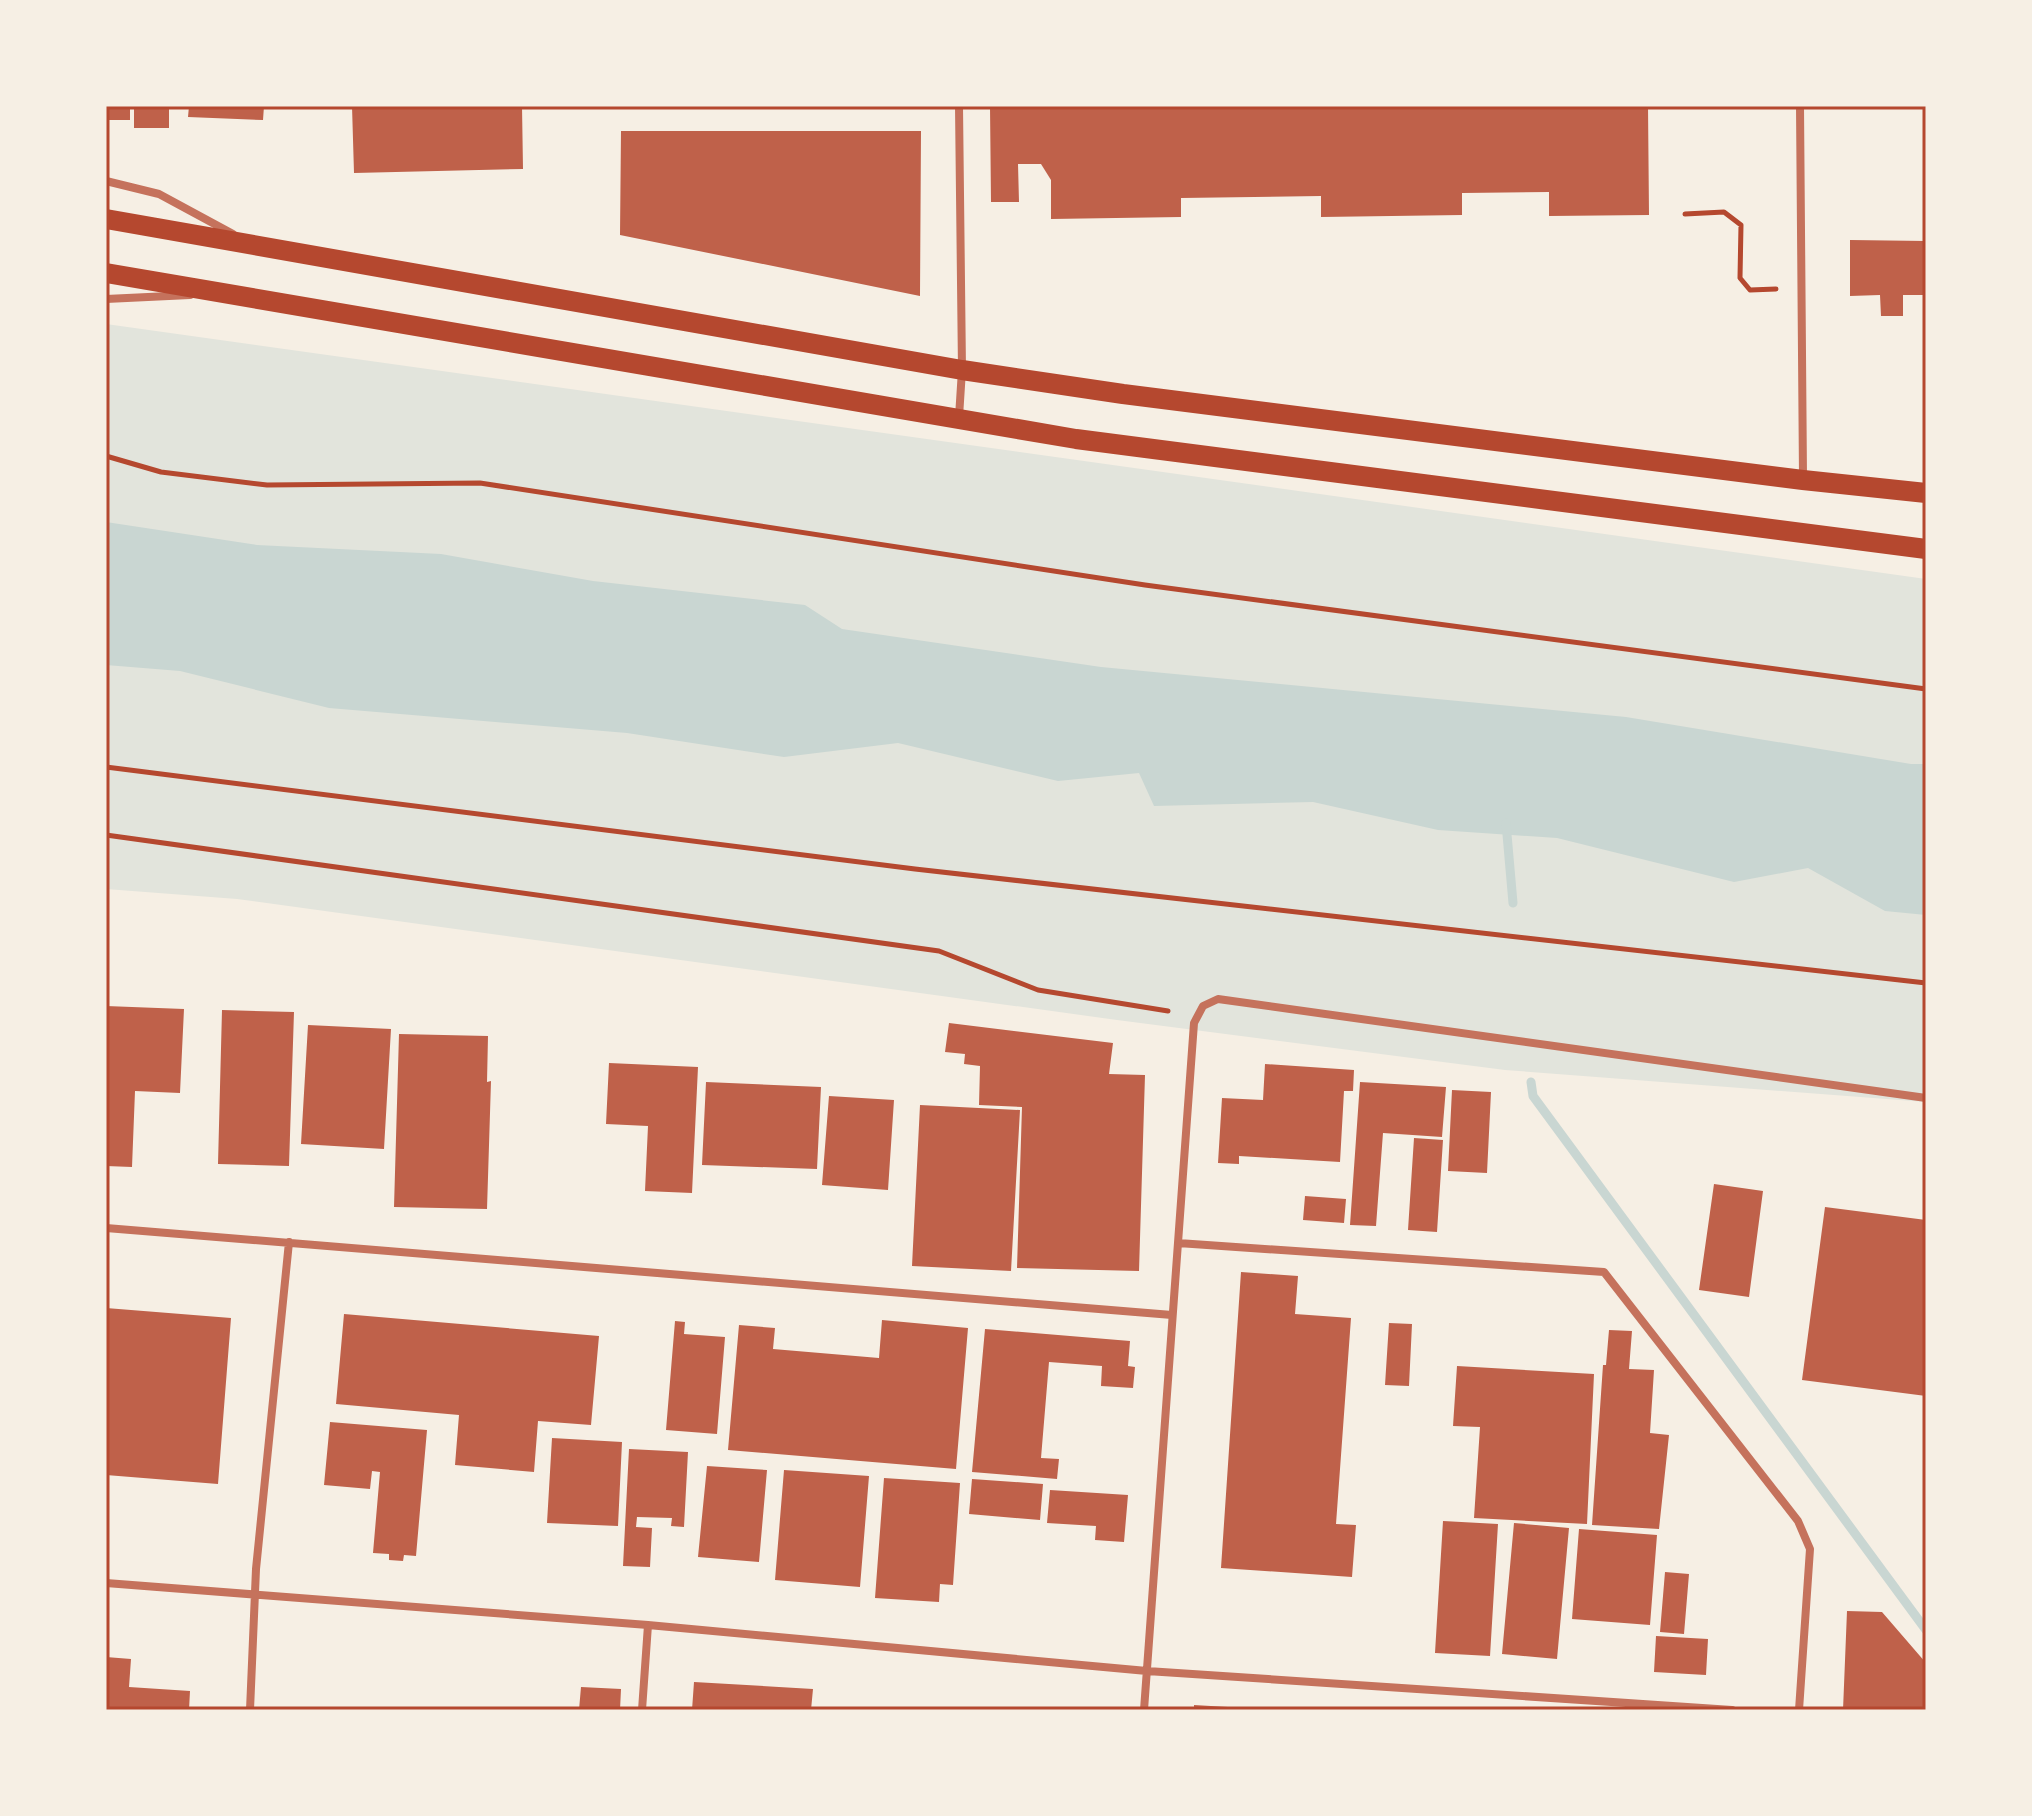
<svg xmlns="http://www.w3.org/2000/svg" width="2032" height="1816" font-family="'DejaVu Sans',sans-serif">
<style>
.green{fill:#e2e4dc}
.water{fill:#c9d6d2}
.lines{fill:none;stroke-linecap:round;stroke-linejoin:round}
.stream{stroke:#c9d6d2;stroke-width:9}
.building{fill:#bf614a}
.path{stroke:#b5482f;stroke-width:5}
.minor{stroke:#c5725c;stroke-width:8}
.primary{stroke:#b5482f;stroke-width:20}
.neatline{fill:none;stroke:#b5482f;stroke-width:3}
</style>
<rect width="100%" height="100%" fill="#f6efe4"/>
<path class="green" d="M 106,324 L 1926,579 L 1926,1102 L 1505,1070 L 1117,1020 L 237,899 L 106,889 Z"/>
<path class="water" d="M 106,522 L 257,545 L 441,554 L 593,581 L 805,605 L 842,629 L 1101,667 L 1626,717 L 1911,764 L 1926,764 L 1926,915 L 1885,911 L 1808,868 L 1734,882 L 1557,838 L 1438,830 L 1313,802 L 1154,806 L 1139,773 L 1058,781 L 898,743 L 784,757 L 627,733 L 329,708 L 180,671 L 106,665 Z"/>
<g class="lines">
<path class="stream" d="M 1506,823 L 1513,903
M 1531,1082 L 1533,1096 L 1926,1630"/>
</g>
<path class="building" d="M 106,106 L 130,106 L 130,120 L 106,120 Z
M 134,106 L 169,106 L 169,128 L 134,128 Z
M 189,106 L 264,106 L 263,120 L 188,117 Z
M 352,106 L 522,106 L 523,169 L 354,173 Z
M 990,106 L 1648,106 L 1649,215 L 1549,216 L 1549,192 L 1462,193 L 1462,215 L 1321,217 L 1321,196 L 1181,198 L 1181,217 L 1051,219 L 1051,180 L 1041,164 L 1018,164 L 1019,202 L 991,202 Z
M 621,131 L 921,131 L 920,296 L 620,235 Z
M 1850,240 L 1926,241 L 1926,295 L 1903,295 L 1903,316 L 1881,316 L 1880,295 L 1850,296 Z
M 106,1006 L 184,1009 L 180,1093 L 135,1091 L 132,1167 L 106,1166 Z
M 222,1010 L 294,1012 L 289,1166 L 218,1164 Z
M 949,1023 L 1113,1043 L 1109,1074 L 1145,1075 L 1139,1271 L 1017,1268 L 1022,1107 L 979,1105 L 980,1066 L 964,1064 L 965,1054 L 945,1052 Z
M 308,1025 L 391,1029 L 384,1149 L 301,1144 Z
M 399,1034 L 488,1036 L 487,1082 L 491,1081 L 487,1209 L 394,1207 Z
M 609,1063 L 698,1067 L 692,1193 L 645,1191 L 648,1126 L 606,1124 Z
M 1265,1064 L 1354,1070 L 1353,1091 L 1344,1091 L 1340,1162 L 1239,1156 L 1239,1164 L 1218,1163 L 1222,1098 L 1263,1100 Z
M 706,1082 L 821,1087 L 817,1169 L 702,1165 Z
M 1360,1082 L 1446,1087 L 1442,1137 L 1383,1133 L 1376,1226 L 1350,1225 Z
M 1452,1090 L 1491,1092 L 1487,1173 L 1448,1171 Z
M 829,1096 L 894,1100 L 888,1190 L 822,1185 Z
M 920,1105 L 1020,1110 L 1011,1271 L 912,1266 Z
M 1414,1138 L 1443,1140 L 1437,1232 L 1408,1230 Z
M 1714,1184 L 1763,1191 L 1749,1297 L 1699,1290 Z
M 1305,1196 L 1346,1199 L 1344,1223 L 1303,1220 Z
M 1825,1207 L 1926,1220 L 1926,1396 L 1802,1380 Z
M 1241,1272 L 1298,1276 L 1295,1314 L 1351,1318 L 1336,1524 L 1356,1525 L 1352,1577 L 1221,1568 Z
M 106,1308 L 231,1318 L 218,1484 L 106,1475 Z
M 344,1314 L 599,1336 L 591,1425 L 538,1421 L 534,1472 L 455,1465 L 459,1415 L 336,1404 Z
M 882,1320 L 968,1328 L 956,1469 L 728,1450 L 739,1325 L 775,1328 L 773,1349 L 879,1358 Z
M 675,1321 L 685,1322 L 684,1334 L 725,1337 L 717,1434 L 666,1430 Z
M 1389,1323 L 1412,1324 L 1409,1386 L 1385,1385 Z
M 985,1329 L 1130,1341 L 1128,1366 L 1135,1367 L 1133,1388 L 1101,1386 L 1102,1366 L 1049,1362 L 1041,1458 L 1059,1459 L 1057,1479 L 972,1472 Z
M 1609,1330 L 1632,1331 L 1629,1369 L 1654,1370 L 1650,1433 L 1669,1435 L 1659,1529 L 1592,1525 L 1603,1365 L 1606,1365 Z
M 1457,1366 L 1594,1374 L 1587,1524 L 1474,1518 L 1480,1427 L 1453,1426 Z
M 330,1422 L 427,1430 L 416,1556 L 404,1555 L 403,1561 L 389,1560 L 389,1554 L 373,1553 L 380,1472 L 372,1471 L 370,1489 L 324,1485 Z
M 552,1438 L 622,1442 L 618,1526 L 547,1523 Z
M 629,1449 L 688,1452 L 684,1527 L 671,1526 L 672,1518 L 637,1517 L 636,1527 L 652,1528 L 650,1567 L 623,1566 Z
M 707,1466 L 767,1470 L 759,1562 L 698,1557 Z
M 784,1470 L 869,1476 L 860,1587 L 775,1580 Z
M 884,1478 L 960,1483 L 953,1585 L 940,1584 L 939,1602 L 875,1598 Z
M 972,1479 L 1043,1484 L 1040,1520 L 969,1514 Z
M 1050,1490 L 1128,1495 L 1124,1542 L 1095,1540 L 1096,1526 L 1047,1523 Z
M 1443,1521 L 1498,1524 L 1490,1656 L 1435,1653 Z
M 1514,1523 L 1569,1528 L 1557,1659 L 1502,1654 Z
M 1579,1529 L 1657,1535 L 1650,1625 L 1572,1619 Z
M 1665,1572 L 1689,1574 L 1684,1634 L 1660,1632 Z
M 1847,1611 L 1882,1612 L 1926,1663 L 1926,1710 L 1843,1710 Z
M 1656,1636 L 1708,1639 L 1706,1675 L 1654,1672 Z
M 106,1657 L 131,1659 L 129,1687 L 190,1691 L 189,1710 L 106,1710 Z
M 694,1682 L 813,1689 L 811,1710 L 692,1710 Z
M 581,1687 L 621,1689 L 620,1710 L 579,1710 Z
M 1194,1705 L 1245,1708 L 1245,1710 L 1194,1710 Z"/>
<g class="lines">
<path class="path" d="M 1685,214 L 1724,212 L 1741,225 L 1740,278 L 1750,290 L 1776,289
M 106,456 L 161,472 L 267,485 L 480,483 L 1145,585 L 1926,689
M 106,767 L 915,869 L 1926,983
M 106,835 L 939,951 L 1038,990 L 1168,1011"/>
<path class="minor" d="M 1800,106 L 1803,477
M 106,181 L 159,194 L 233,234
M 106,299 L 190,295
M 959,417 L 962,370 L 959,106
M 106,1228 L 1172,1315
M 1178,1243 L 1604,1272 L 1798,1521 L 1810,1549 L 1799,1710
M 106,1583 L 648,1625 L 1147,1671 L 1732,1710
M 250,1710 L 256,1569 L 289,1242
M 642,1710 L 648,1625
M 1144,1710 L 1194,1023 L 1203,1006 L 1218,999 L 1926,1098"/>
<path class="primary" d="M 106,219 L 962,370 L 1123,394 L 1803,480 L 1926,493
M 106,273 L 1076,439 L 1926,549"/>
</g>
<rect width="2032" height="1816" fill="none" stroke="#f6efe4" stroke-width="216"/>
<rect x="108" y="108" width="1816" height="1600" class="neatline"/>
</svg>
